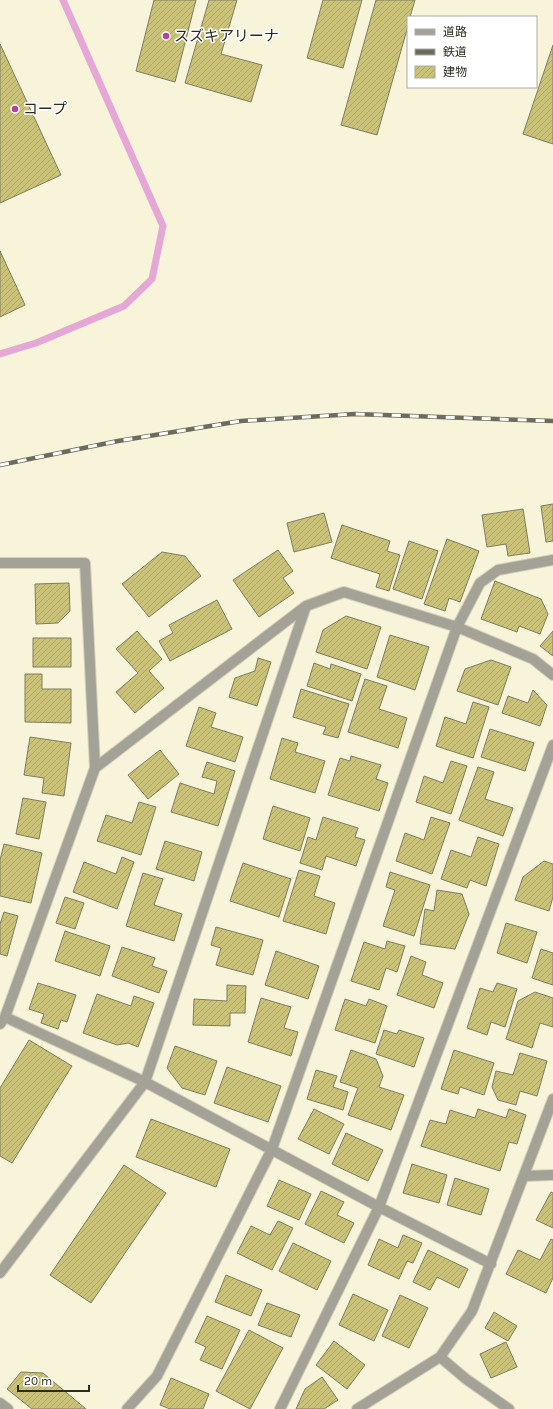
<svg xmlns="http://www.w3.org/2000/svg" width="553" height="1409" font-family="Karla,'Noto Sans JP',sans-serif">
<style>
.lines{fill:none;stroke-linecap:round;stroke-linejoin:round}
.stream{stroke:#e4a7d6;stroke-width:7}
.building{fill:url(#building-hatch);stroke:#7e7c63}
.minor-casing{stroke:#d2d0b8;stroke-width:12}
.minor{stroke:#a4a297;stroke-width:10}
.rail-casing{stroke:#6d6b5b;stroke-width:4.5}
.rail{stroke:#fff;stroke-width:3;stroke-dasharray:9;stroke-linecap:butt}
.poi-dot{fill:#b2429f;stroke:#fff;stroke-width:1.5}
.labels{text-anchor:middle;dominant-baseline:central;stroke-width:3;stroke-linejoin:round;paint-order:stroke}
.poi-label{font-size:15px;fill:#2c2b20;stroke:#fff;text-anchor:start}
</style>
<defs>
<pattern id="building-hatch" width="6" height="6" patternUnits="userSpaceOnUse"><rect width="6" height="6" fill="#cbc279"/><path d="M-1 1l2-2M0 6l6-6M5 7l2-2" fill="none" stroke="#aea768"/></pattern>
</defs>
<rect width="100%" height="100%" fill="#f7f4d9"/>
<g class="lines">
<path class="stream" d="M 0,354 L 36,343 L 124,306 L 152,279 L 163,226 L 63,0"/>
</g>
<path class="building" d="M 154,0 L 196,0 L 175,82 L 136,71 Z
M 209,0 L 237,0 L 221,54 L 262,65 L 251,102 L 185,83 Z
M 323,0 L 362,0 L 343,68 L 307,58 Z
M 376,0 L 415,0 L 410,17 L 408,17 L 408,26 L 377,135 L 341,125 Z
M 0,44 L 61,175 L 0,203 Z
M 553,45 L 553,144 L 523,134 Z
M 0,251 L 25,305 L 0,317 Z
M 553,504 L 553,541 L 546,542 L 541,506 Z
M 523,509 L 530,553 L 508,556 L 506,544 L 487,547 L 482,515 Z
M 324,513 L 332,542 L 294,552 L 287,523 Z
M 342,525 L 390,541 L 387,551 L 400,555 L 389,591 L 376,587 L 380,574 L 331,558 Z
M 447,539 L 479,551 L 460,602 L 449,598 L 445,611 L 424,604 Z
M 409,541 L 438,551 L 422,599 L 393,589 Z
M 278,550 L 293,571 L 283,578 L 294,593 L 259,617 L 233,580 Z
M 162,552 L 185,556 L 201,576 L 149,617 L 122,584 Z
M 495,581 L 541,599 L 548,614 L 540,634 L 519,626 L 517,632 L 481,619 Z
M 69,583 L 70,611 L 58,623 L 36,624 L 35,584 Z
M 217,600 L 232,629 L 170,661 L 159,641 L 173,633 L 169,625 Z
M 346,616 L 381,627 L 367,669 L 316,652 L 323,630 Z
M 137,631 L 162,659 L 149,671 L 164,688 L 135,713 L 116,692 L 138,673 L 116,649 Z
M 553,631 L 553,656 L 540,646 Z
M 390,635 L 429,647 L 415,690 L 377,677 Z
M 33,638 L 71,638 L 71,667 L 33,667 Z
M 258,658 L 271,662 L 257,706 L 229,697 L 235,678 L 255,671 Z
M 491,660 L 511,667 L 498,705 L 457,691 L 465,669 Z
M 314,663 L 330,669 L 331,664 L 361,674 L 352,701 L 307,686 Z
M 25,674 L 42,674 L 42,689 L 71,689 L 71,723 L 25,722 Z
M 365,679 L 387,686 L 379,709 L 407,718 L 398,748 L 348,732 Z
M 301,689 L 349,704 L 338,738 L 323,734 L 326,727 L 293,717 Z
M 533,690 L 547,705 L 540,726 L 502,713 L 508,696 L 528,703 Z
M 473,702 L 489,707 L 473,758 L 436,746 L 445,717 L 466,724 Z
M 199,707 L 216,713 L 211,727 L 243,737 L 235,762 L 186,746 Z
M 490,729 L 534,743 L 525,771 L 481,757 Z
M 30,737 L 71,743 L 64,796 L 42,793 L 44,778 L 24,775 Z
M 282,738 L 298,743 L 295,752 L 325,761 L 315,793 L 270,779 Z
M 160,750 L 179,774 L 148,799 L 128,775 Z
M 351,756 L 381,765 L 376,779 L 388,783 L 379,811 L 328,795 L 340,758 L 350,761 Z
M 451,761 L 467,766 L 451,814 L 416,802 L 424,776 L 443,783 Z
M 207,762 L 235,771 L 218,826 L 171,812 L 180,783 L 214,794 L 217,781 L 202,777 Z
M 478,767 L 494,772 L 485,799 L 513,808 L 503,836 L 459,820 Z
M 23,798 L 46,802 L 39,839 L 16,834 Z
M 139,802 L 156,807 L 141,855 L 97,841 L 106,815 L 132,823 Z
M 273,806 L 310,818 L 300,851 L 263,839 Z
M 323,817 L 358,828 L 355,837 L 365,840 L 356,866 L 326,856 L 322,870 L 300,863 L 308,837 L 316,840 Z
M 431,817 L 450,823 L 432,874 L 396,861 L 405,833 L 424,840 Z
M 478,837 L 499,844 L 486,886 L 470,880 L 467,888 L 441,879 L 451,850 L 471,857 Z
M 165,841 L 202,852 L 194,881 L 156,869 Z
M 4,844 L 42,853 L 31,903 L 0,896 L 0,860 Z
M 122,857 L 134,862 L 117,909 L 73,892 L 84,862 L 116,874 Z
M 544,861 L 553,864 L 553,897 L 549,911 L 515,900 L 523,877 Z
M 243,863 L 291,879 L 279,917 L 230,901 Z
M 299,870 L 320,876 L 314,896 L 335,903 L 326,934 L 283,921 Z
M 390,872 L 430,885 L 414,936 L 383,926 L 395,890 L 386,887 Z
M 143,873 L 163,879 L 154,905 L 182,914 L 174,941 L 126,926 Z
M 437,890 L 462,894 L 469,914 L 455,949 L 420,944 L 425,909 L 434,911 Z
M 65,897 L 84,903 L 75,929 L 56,923 Z
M 4,912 L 18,916 L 7,956 L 0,954 L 0,924 Z
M 506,923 L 537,932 L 527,963 L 497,953 Z
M 216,927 L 263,940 L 253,975 L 216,965 L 221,948 L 211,945 Z
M 65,931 L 110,946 L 100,976 L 55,961 Z
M 387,941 L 405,946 L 397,972 L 386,968 L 379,990 L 351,981 L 364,942 L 385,949 Z
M 122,947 L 155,958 L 152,966 L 167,971 L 159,993 L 112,976 Z
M 541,949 L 553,953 L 553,985 L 532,978 Z
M 276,951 L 319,966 L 308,999 L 265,985 Z
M 411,956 L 426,962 L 422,975 L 443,983 L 434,1008 L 397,995 Z
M 38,983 L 76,995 L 67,1022 L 61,1020 L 58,1029 L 41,1023 L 44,1014 L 29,1009 Z
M 497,983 L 517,989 L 505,1027 L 491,1022 L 487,1035 L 467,1028 L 480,988 L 493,992 Z
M 227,985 L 246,986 L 245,1013 L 230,1013 L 230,1026 L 193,1025 L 194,999 L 227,1001 Z
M 535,992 L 553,998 L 553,1027 L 540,1023 L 532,1048 L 506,1039 L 518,1001 Z
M 97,994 L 131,1006 L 134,996 L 154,1003 L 138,1047 L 128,1043 L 117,1045 L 83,1033 Z
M 261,998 L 291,1007 L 284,1028 L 298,1032 L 291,1056 L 248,1042 Z
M 345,999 L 366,1006 L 369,999 L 387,1006 L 375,1043 L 335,1030 Z
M 384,1030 L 397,1034 L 399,1030 L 424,1038 L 414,1067 L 376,1054 Z
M 29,1040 L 72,1066 L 12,1163 L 0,1156 L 0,1088 Z
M 175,1046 L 217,1061 L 205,1095 L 182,1088 L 167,1068 Z
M 351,1050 L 376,1059 L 383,1076 L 379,1087 L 404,1095 L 391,1130 L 348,1115 L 358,1088 L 340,1082 Z
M 454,1050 L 494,1063 L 484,1095 L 460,1087 L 458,1094 L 441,1089 Z
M 520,1053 L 547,1061 L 537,1096 L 520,1091 L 516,1105 L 498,1100 L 492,1087 L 496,1071 L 513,1075 Z
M 227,1067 L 281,1086 L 268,1122 L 214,1103 Z
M 316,1070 L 337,1076 L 333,1087 L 348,1092 L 343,1110 L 307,1099 Z
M 314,1109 L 344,1124 L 329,1154 L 298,1139 Z
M 478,1109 L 506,1118 L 509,1109 L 526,1115 L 517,1144 L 509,1142 L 500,1171 L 421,1146 L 430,1120 L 446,1124 L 450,1110 L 475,1118 Z
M 151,1119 L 230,1149 L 216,1187 L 136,1157 Z
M 346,1133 L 383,1150 L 368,1181 L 332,1164 Z
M 412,1164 L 447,1175 L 439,1203 L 403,1193 Z
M 124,1165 L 166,1193 L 91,1303 L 50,1275 Z
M 455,1178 L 489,1189 L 481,1215 L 447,1205 Z
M 279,1180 L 311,1194 L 299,1220 L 267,1206 Z
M 321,1191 L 344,1202 L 337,1215 L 354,1223 L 344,1243 L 305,1224 Z
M 551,1192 L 553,1193 L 553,1228 L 536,1220 Z
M 278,1221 L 293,1228 L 272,1270 L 237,1253 L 251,1226 L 270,1235 Z
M 403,1235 L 422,1243 L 413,1263 L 407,1261 L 399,1279 L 368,1265 L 379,1239 L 398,1248 Z
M 551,1239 L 553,1240 L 553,1278 L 546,1293 L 506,1274 L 518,1250 L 540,1260 Z
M 293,1243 L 331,1261 L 317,1290 L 279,1271 Z
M 428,1250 L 468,1269 L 459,1288 L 437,1277 L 430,1290 L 413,1282 Z
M 226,1275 L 262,1290 L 251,1316 L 215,1302 Z
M 353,1294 L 388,1310 L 374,1341 L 339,1325 Z
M 400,1295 L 428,1308 L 409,1348 L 382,1336 Z
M 267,1303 L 300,1315 L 291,1337 L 258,1325 Z
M 494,1312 L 517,1326 L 508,1341 L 485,1328 Z
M 207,1316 L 240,1330 L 222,1369 L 200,1360 L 206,1347 L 195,1342 Z
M 249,1330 L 283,1348 L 250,1409 L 216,1391 Z
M 334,1341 L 365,1365 L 347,1389 L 316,1365 Z
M 506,1342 L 517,1367 L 491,1378 L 480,1354 Z
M 21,1372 L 43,1373 L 86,1409 L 32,1409 L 7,1389 Z
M 322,1377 L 338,1400 L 324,1409 L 296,1409 L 305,1389 Z
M 171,1378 L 209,1394 L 203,1409 L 170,1409 L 160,1405 Z"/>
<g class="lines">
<g class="minor-casing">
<path id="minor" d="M 0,563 L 85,563 L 95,768 L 5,1017 L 0,1024
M 95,768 L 306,606 L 344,592 L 457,627 L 533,659 L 553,675
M 5,1017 L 145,1082 L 379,1207 L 491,1264
M 525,1176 L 553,1175
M 0,1273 L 145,1082 L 306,606
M 440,1357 L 466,1379 L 509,1409
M 0,1403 L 8,1409
M 127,1409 L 157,1376 L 272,1149 L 457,627 L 480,583 L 498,570 L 553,560
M 280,1409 L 379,1207 L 553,745
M 357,1409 L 440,1357 L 472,1311 L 553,1099"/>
</g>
<use href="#minor" class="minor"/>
<g class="rail-casing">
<path id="rail" d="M 0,465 L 118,441 L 241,421 L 355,414 L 553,421"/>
</g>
<use href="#rail" class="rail"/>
</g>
<g class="poi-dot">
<circle cx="166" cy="36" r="4"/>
<circle cx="15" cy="109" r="4"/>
</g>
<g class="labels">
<g class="poi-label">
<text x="174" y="36">スズキアリーナ</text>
<text x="23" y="109">コープ</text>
</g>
</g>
<rect x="407" y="16" width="130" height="72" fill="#ffffff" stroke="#abaaa6"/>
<rect x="415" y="29" width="20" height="6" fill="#a4a297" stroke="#abaaa6"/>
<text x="443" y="36" font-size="12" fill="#2c2b20">道路</text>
<rect x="415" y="49" width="20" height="6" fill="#6d6b5b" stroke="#abaaa6"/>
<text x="443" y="56" font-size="12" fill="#2c2b20">鉄道</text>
<rect x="415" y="66" width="20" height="12" fill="url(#building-hatch)" stroke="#abaaa6"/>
<text x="443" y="76" font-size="12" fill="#2c2b20">建物</text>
<path d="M18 1385v6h71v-6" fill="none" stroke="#2c2b20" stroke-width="2"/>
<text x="24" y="1385" font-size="12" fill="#2c2b20" stroke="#ffffff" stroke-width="3" paint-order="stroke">20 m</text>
</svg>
